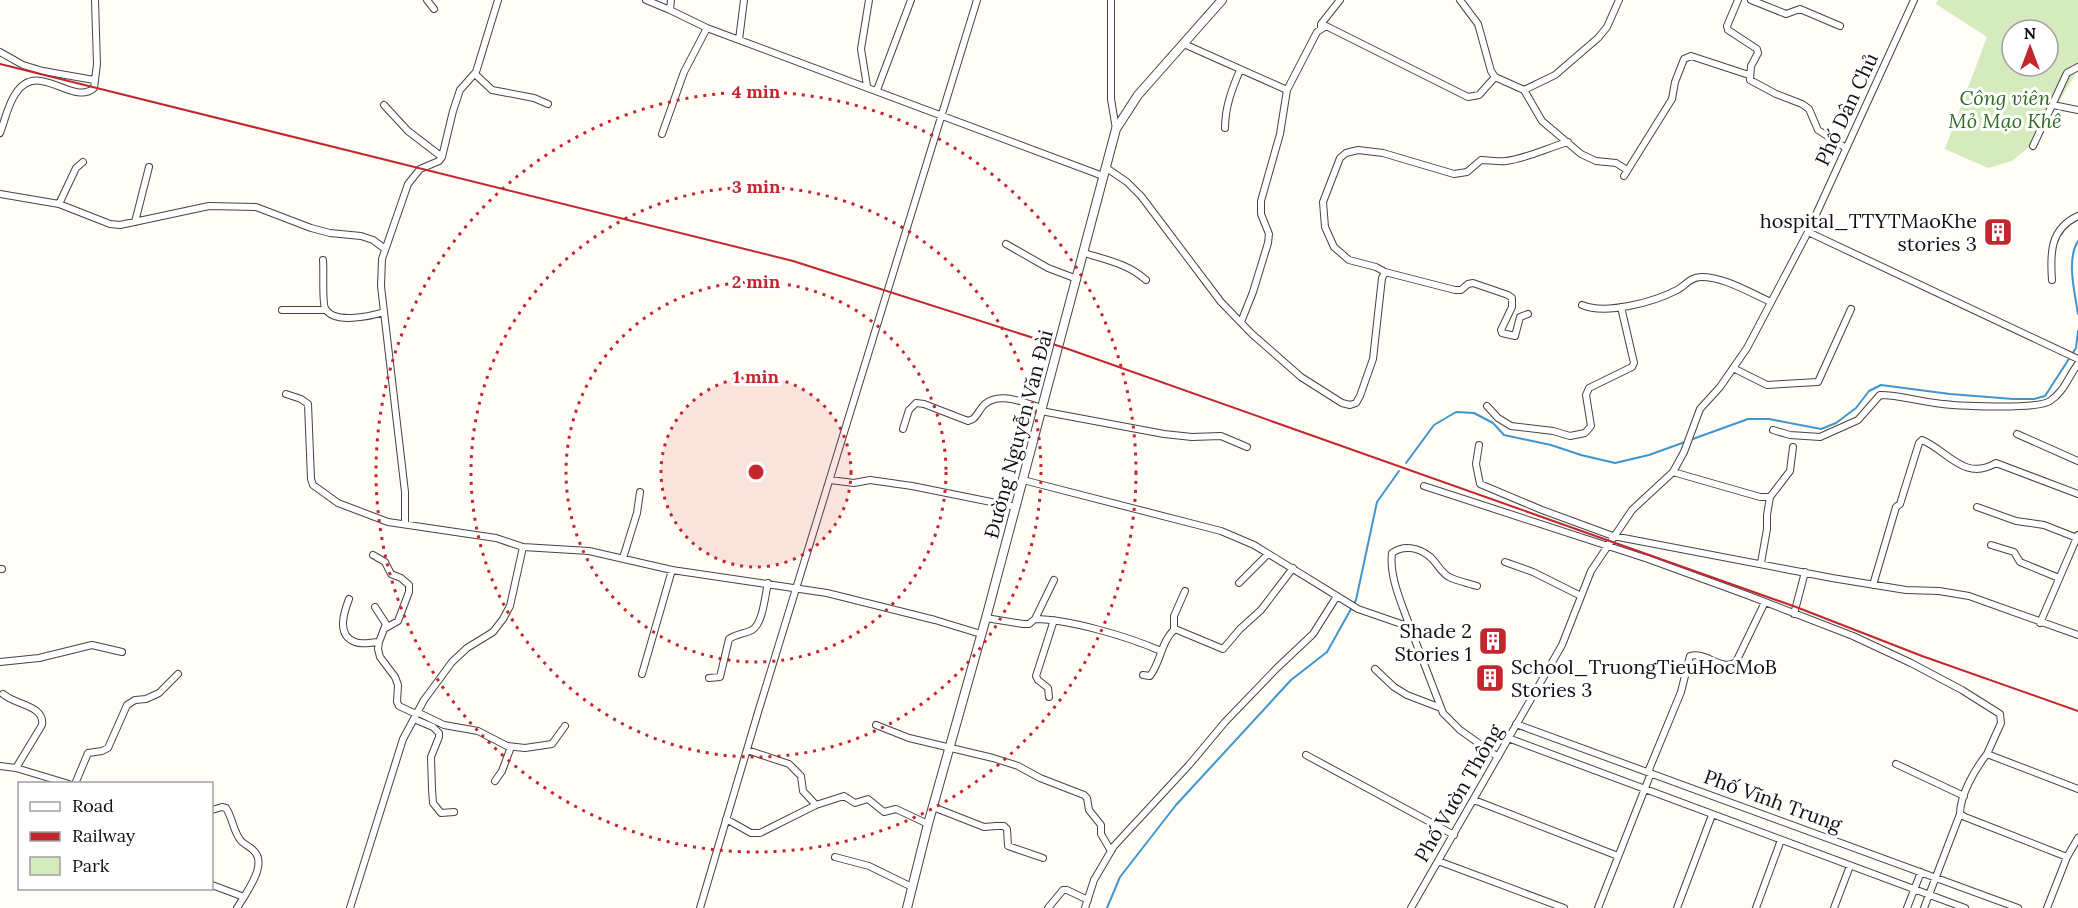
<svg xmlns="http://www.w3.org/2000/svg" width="2078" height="908" font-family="Lora,serif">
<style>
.green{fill:#d5ebbd;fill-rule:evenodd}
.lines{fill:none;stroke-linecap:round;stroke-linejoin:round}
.stream{stroke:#3f96cf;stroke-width:2}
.minor-casing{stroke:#444;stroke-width:8}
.tertiary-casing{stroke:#444;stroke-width:10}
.minor{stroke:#fff;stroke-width:6}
.tertiary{stroke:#fff;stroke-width:8}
.rail{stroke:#c4262e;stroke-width:2}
.ring{fill:none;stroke:#c4262e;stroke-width:3;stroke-dasharray:3 6}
.labels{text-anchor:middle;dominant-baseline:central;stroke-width:6;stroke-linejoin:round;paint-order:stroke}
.park-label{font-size:20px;font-style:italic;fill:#2f6b1f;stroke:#fff}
.street-label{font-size:20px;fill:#111;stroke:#fff}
.poi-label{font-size:20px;fill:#111;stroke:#fff;text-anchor:end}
.centre{fill:#c4262e;stroke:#fff;stroke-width:3}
.ring-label{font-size:18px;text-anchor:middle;font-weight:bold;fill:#c4262e;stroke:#fff;stroke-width:6;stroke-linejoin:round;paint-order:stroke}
</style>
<rect width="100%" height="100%" fill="#fffdf5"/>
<path class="green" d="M 1938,0 L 2078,0 L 2078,70 L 2034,143 L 2012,161 L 1988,168 L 1945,149 L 1987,37 L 1936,4 ZM 2012,30 L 2048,30 L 2048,66 L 2012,66 Z"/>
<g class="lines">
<path class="stream" d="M 2078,241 C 2066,260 2075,293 2078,314
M 1690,440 L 1748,419 L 1769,419 L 1821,429 L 1836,423 L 1856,408 L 1869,391 L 1881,385 L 1950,394 L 2013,399 L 2034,399 L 2045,396 L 2076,348 L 2078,331
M 1406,463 L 1434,425 L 1456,412 L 1474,413 L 1493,423 L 1504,435 L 1551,445 L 1581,455 L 1615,463 L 1649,455 L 1685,442
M 1107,908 L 1120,877 L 1176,805 L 1291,680 L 1327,652 L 1356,600 L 1377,502 L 1399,471"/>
<g class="minor-casing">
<path id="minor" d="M 427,0 L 434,9
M 646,0 L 670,10
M 671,0 L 670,10 L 707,28 L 1103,176
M 1111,0 L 1111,99 L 1116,129
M 1460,0 L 1478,24 L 1491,71 L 1495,77 L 1524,90 L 1542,121 L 1581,154 L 1596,161 L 1616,163 L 1627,170
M 1738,0 L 1727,26 L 1728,30 L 1757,49 L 1758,53 L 1751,66 L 1750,80 L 1776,94 L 1802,104 L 1809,109 L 1818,130 L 1846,148
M 1751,0 L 1786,14 L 1800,9 L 1840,26
M 1321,28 L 1321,24 L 1340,0
M 739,40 L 744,0
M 1184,44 L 1287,90 L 1317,32 L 1326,26 L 1468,97 L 1479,95 L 1495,77
M 0,52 L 23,65 L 43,71 L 94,80
M 475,74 L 492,90 L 534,98 L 548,104
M 867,86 L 861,49 L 869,0
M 877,90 L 911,0
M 1524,90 L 1555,75 L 1598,38 L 1607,27 L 1619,0
M 384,105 L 408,131 L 442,157
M 2053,105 L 2078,110
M 1225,128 C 1225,107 1232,89 1240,70
M 0,133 C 5,120 8,104 16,93 C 38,59 73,107 94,88 L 97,64 L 95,0
M 662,134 L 684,72 L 707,28
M 2033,146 L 2067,73 L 2078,67
M 1105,167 L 1127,182 L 1141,196 L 1221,302 L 1252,334 L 1301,377 L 1342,403 L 1350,405 L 1356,403 L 1360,396 L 1373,359 L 1382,278 L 1385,272 L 1455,290 L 1461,290 L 1468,284 L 1473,283 L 1508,295 L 1512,298 L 1512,307 L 1501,330 L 1502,333 L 1515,336 L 1520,317 L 1528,314
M 1624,176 L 1672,99 L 1675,82 L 1684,59 L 1691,56 L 1749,75
M 0,194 L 59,204 L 110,224 L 120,225 L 209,206 L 256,207 L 311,228 L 330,233 L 361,236 L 373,240 L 385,249
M 59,204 L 76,168 L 83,162
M 135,222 L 149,167
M 1808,232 L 2078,359
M 1006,244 L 1048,268 L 1077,279
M 1084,253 C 1107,260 1128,264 1146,280
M 323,260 C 324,270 322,302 325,308 C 333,325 371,316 384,312
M 1385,272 L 1376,267 L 1349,260 L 1334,247 L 1325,227 L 1323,202 L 1340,158 L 1346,153 L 1358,150 L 1383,153 L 1454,174 L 1467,172 L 1481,160 C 1489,160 1498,162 1506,161 C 1528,158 1547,148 1568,142
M 2052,280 C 2050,253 2050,229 2078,216
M 1582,305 C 1606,315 1654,302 1677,290 C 1685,286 1690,277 1701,277 C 1725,277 1750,293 1771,302
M 282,310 L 326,310
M 1241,322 L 1253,292 L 1268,243 L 1269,234 L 1261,214 L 1261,201 L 1280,134 L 1287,90
M 1733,368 L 1767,385 L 1818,382 L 1851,309
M 286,394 L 301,399 L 308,404 L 311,479 L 313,485 L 338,503 L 388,522 L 496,538 L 523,547 L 589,551 L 672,570 L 827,593 L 935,620 L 981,634
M 1487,406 L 1498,418 L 1511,426 L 1553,431 L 1570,436 L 1585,433 L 1591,426 L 1586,395 L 1589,388 L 1632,367 L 1634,363 L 1621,307
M 1041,411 L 1164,434 L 1192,437 L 1221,436 L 1247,447
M 903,429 L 909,410 L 916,403 L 924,404 L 968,421 L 973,419 C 978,415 980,408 985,404 C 1000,391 1025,403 1042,408
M 1773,430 L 1790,435 L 1820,437 L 1858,420 L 1880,395 C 1899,395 1917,401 1935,403 C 1955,406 2036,410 2050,401 C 2064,392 2068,377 2078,364
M 2017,434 L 2078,461
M 1479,445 L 1476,464 L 1480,484 L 1542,510 L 1613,536 L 1832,578 L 1906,590 L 1939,591 L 1969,596 L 2078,635
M 1673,472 L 1760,497 L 1770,497 L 1790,471 L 1793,447
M 830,480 L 854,483 L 870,480 L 912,486 L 1016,507
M 1023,480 L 1221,531 L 1254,545 L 1358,609 L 1410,627 L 1443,713 L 1460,730 L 1498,757
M 1424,486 L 1648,559 L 1747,595 L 1853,636 L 1911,663 L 1962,690 L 2000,714 L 2001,723 L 1987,754
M 1977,507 L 2016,521 L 2044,525 L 2077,538
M 405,524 L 405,492 L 381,286 L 382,259 L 408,184 L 420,169 L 439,161 L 442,157 L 453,111 L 460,90 L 476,72 L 498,0
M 1991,545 L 2014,552 L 2020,562 L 2059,578
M 373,555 L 385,562 L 391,574 L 401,578 L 409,585 L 409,592 L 398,621 L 384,629
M 623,558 L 637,513 L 640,492
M 1505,562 L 1533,572 L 1581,596
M 1761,563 L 1767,529 L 1767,515 L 1770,497
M 0,569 L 2,569
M 1239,583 L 1268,554
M 1873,585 L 1896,507 L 1900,504 L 1919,443 L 1922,440 C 1947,450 1964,482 1996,463 L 2078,494
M 349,599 C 344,612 336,635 355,642 C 362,645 371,642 379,642
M 375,607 L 386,624 L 379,642 L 378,649 L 380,657 L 395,677 L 398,685 L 397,702 L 399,706 L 416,714
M 1794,614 L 1805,572
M 986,618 L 1023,624 L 1029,624 L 1035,619 C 1069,619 1129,637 1161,651
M 1035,619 L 1054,580
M 2040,623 L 2078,535
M 1410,627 C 1402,604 1389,577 1392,553 C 1403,545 1418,547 1429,556 C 1436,561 1440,572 1449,577 C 1457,581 1468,583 1477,586
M 1174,629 L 1174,616 L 1185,591
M 0,662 L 39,658 L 92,645 L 122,652
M 1375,669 L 1394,687 L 1407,695 L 1441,708
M 642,674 L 672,570
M 1143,675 L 1150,676 C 1161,662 1161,641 1175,629 L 1223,649 L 1240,629 L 1261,610 L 1293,568
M 709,678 L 720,677 L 729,639 C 736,634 744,634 752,630 C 763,624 765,595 768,583
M 3,694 C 15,705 45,705 42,725 L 16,768
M 1049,697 L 1048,688 L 1038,680 L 1036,676 L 1054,620
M 417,712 L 444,725 L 478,731 L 507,746 L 525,748 L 552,744 L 565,726
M 414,719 L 433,727 L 439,733 L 439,737 L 431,757 L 432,789 L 433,803 L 441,813 L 454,812
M 1516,724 L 2018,908
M 876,725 L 909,738 L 993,758 L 1018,766 L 1040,778 L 1084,795 L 1087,798 L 1089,810 L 1101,825 L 1101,834 L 1111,851
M 1508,738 L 1965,908
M 747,750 L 789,764 L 801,776 L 803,791 L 816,805
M 1306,755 L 1454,835
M 1896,764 L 1964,796
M 0,766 L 16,768 L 69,784
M 1648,772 L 1681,692 L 1690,656 C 1706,651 1721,672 1736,662 L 1765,602
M 495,781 L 502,771 L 511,747
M 75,784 L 88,753 L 102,751 L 108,748 L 127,705 L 135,700 L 146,699 L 159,693 L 178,674
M 1474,800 L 1618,856
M 933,807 L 984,827 L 996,826 L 1004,826 L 1007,829 L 1008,846 L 1043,858
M 212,810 L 222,807 L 226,808 C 232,817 233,829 239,838 C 242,844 248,845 253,850 C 267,862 251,885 244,897
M 726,819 L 751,833 L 760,833 L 816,805 L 844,796 L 855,803 L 868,799 L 884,812 L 896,809 L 928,824
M 835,857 L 869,866 L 912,887
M 2067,857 L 1965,817 L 1960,814 C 1960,795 1975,769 1987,754 L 2078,789
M 1438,861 L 1564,908
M 212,885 L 244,897 L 237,908
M 350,908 L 403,739 L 424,700 L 452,662 L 467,648 L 493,632 L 503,619 L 510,606 L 523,547
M 700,908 L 759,709 L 977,0
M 1048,908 L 1063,890 L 1067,890 L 1088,900
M 1085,908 L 1094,880 L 1114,846 L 1189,765 L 1225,722 L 1277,668 L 1313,634 L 1337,596
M 1411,908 L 1562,645 L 1591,571 L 1632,510 L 1673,472 L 1684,452 L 1700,409 L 1720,387 L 1747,348 L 1808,232 L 1914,0
M 1598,908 L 1651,773
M 1677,908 L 1712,815
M 1756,908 L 1781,840
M 1834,908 L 1850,866
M 1907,908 L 1921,872
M 1924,908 L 1960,814
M 2047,908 L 2067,857 L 2078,838"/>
</g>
<g class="tertiary-casing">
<path id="tertiary" d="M 907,908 L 928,824 L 986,618 L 1116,129 L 1138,95 L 1222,0"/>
</g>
<use href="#minor" class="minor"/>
<use href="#tertiary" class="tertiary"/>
<path class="rail" d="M 0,64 L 793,261 L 1068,349 L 1796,607 L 1922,656 L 2078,711"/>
</g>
<circle cx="756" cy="472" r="95" fill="#c4262e" fill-opacity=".12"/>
<g class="ring">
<circle cx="756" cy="472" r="95"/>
<circle cx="756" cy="472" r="190"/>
<circle cx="756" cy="472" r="285"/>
<circle cx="756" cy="472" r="380"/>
</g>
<defs>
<g id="building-square" transform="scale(1.5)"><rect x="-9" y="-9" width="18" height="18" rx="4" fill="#c4262e" stroke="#fff"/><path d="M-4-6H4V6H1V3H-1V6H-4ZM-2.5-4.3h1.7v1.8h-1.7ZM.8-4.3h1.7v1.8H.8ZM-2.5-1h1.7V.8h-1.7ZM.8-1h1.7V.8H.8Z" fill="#fff"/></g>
</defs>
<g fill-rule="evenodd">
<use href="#building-square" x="1998" y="232"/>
<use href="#building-square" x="1493" y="641"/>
<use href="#building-square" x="1490" y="678"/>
</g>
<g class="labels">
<g class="park-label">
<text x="2005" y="97">Công viên<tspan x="2005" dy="23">Mỏ Mạo Khê</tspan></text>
</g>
<g class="street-label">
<text transform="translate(1846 109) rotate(-65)">Phố Dân Chủ</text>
<text transform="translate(1018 434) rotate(-75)">Đường Nguyễn Văn Đài</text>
<text transform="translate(1458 793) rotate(-60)">Phố Vườn Thông</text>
<text transform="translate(1773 800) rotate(20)">Phố Vĩnh Trung</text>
</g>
<g class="poi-label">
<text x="1977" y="220">hospital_TTYTMaoKhe<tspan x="1977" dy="23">stories 3</tspan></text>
<text x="1472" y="630">Shade 2<tspan x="1472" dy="23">Stories 1</tspan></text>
<text x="1511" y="666" text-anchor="start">School_TruongTieuHocMoB<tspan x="1511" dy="23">Stories 3</tspan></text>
</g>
</g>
<circle cx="756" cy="472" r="9" class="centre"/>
<g class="ring-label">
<text x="756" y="98">4 min</text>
<text x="756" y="193">3 min</text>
<text x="756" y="288">2 min</text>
<text x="756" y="383">1 min</text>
</g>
<rect x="18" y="782" width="195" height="108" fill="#ffffff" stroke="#a0a0a0" stroke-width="1.5"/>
<rect x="30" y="802" width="30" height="9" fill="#ffffff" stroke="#a0a0a0" stroke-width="1.5"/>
<text x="72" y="812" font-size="18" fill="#111111">Road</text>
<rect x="30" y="832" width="30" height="9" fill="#c4262e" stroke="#a0a0a0" stroke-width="1.5"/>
<text x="72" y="842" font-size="18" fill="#111111">Railway</text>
<rect x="30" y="857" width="30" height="18" fill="#d5ebbd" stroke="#a0a0a0" stroke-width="1.5"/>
<text x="72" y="872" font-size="18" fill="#111111">Park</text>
<g transform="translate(2030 48)"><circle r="28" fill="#ffffff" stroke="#a0a0a0" stroke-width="1.5"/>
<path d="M0-4.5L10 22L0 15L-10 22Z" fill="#c4262e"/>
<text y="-9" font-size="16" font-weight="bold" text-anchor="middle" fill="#111111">N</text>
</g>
</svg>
